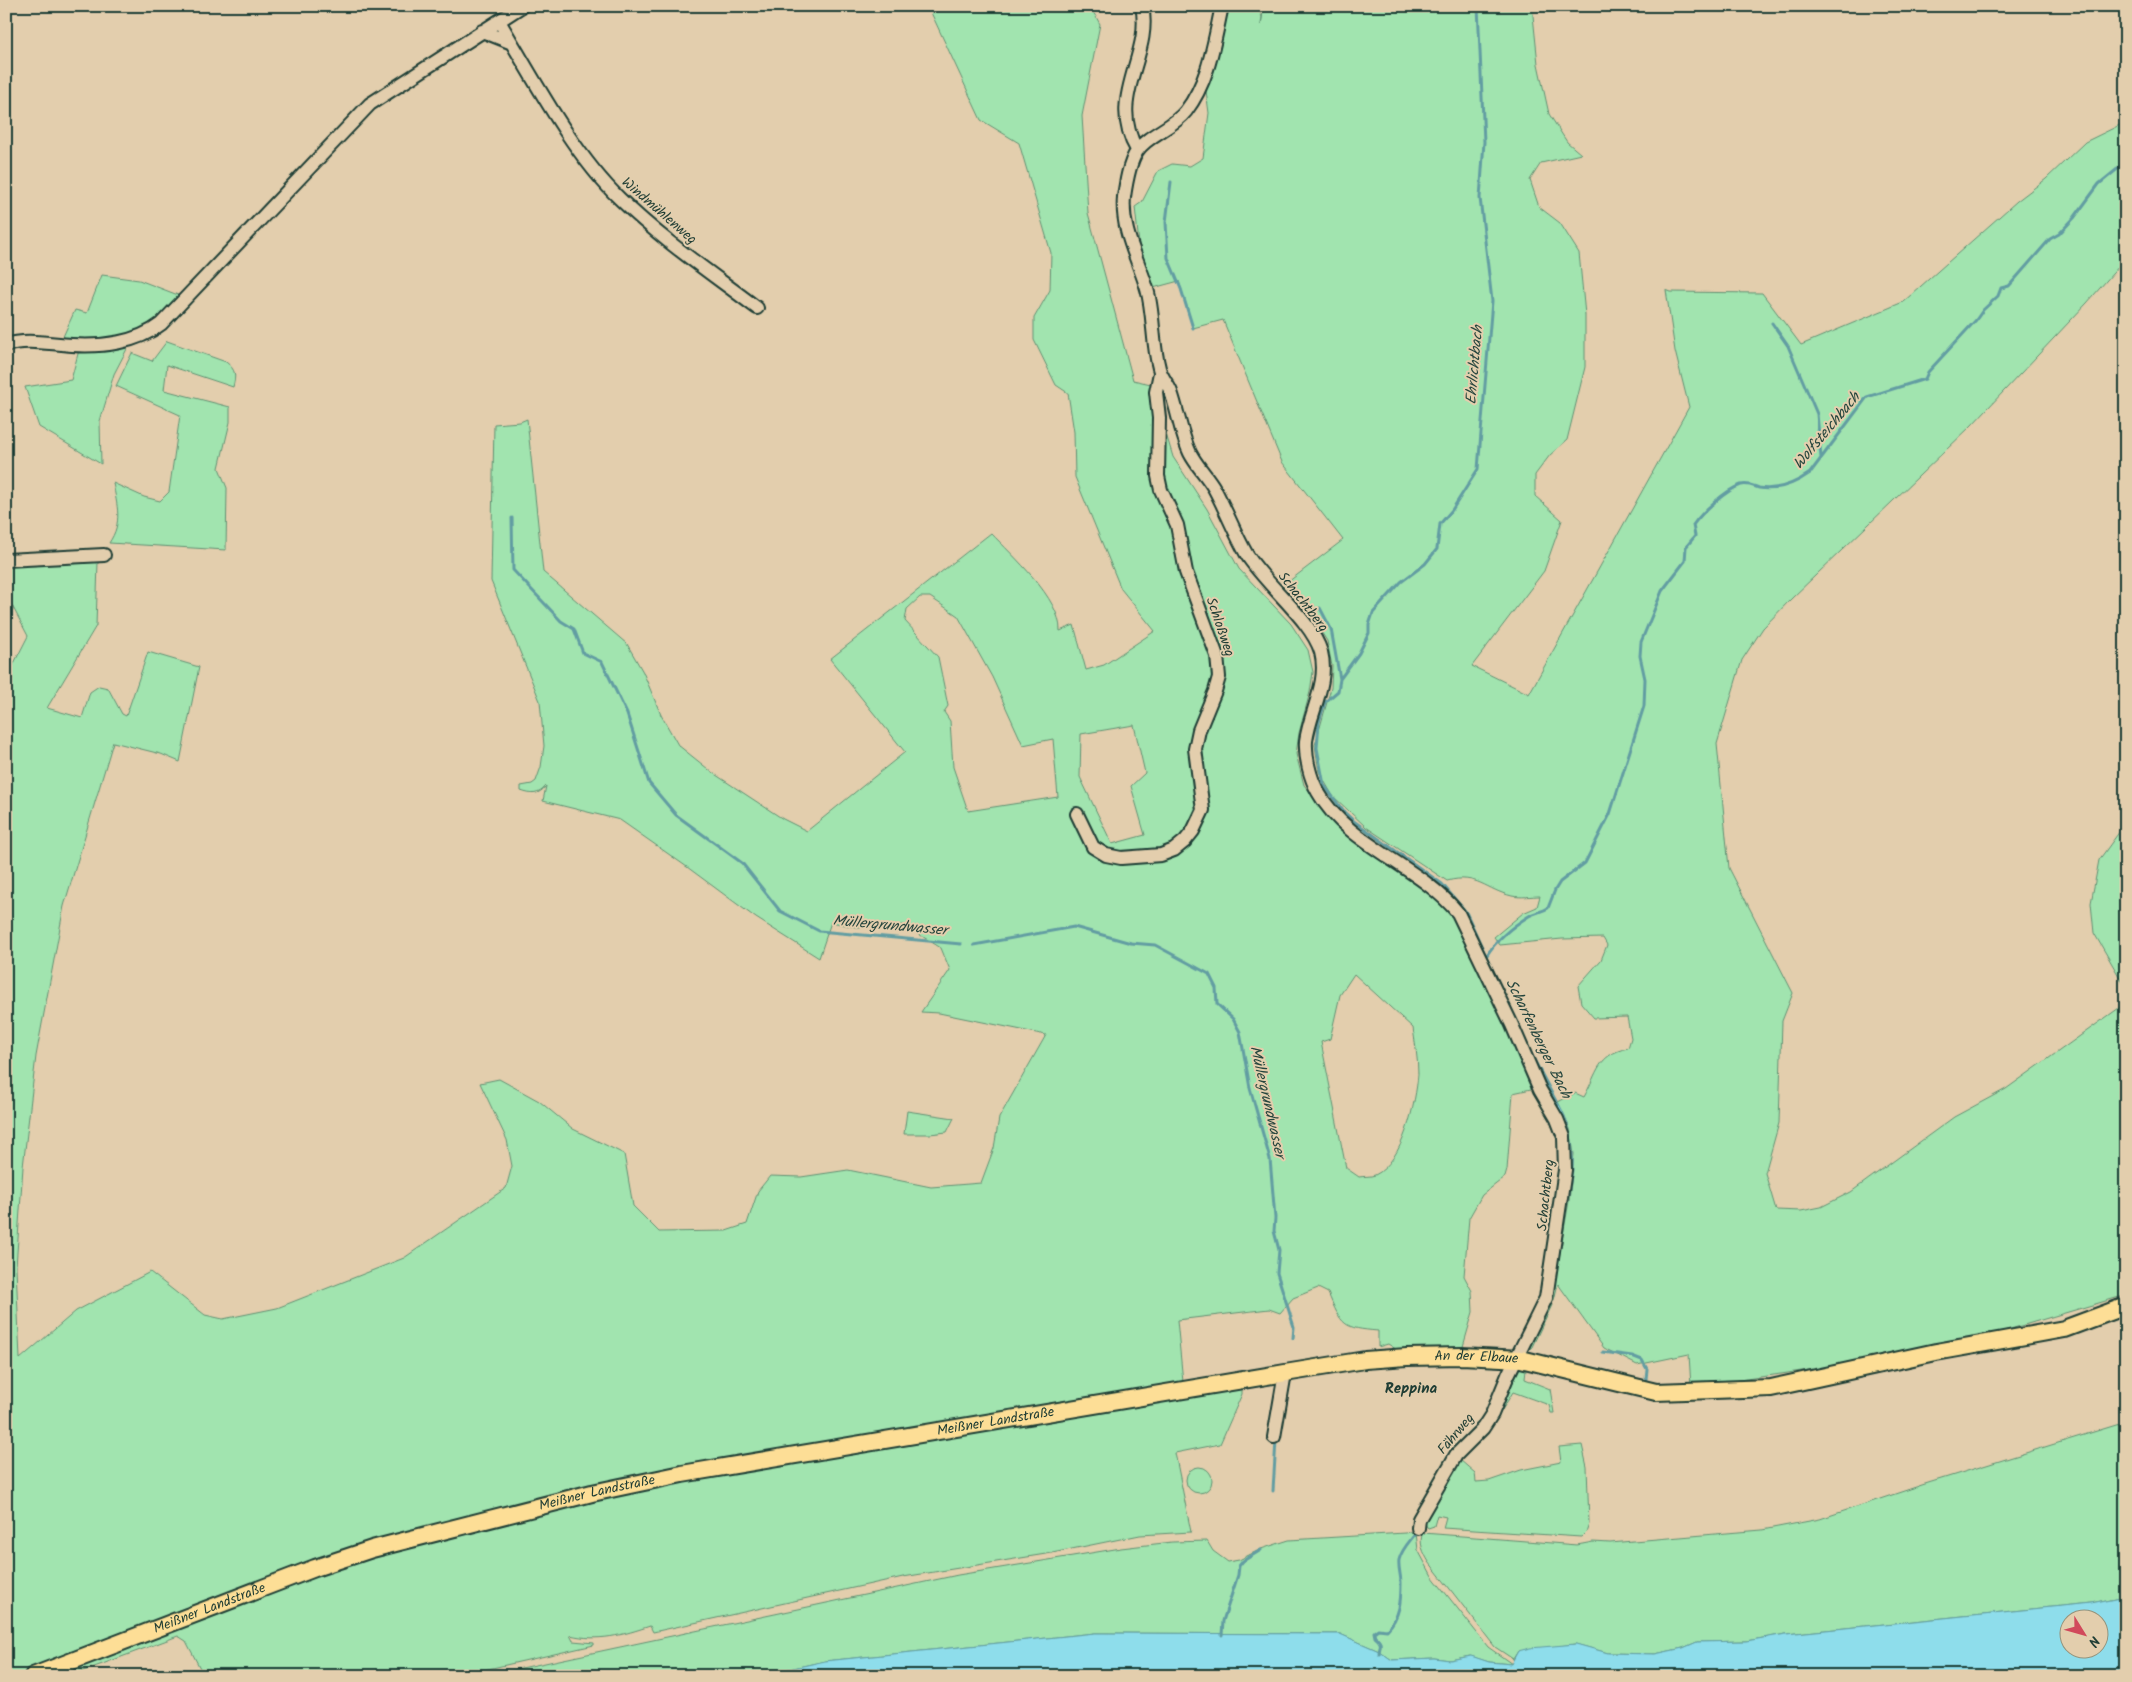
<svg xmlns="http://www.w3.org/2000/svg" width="2132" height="1682" font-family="Kalam,sans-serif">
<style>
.green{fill:#a1e4af;stroke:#609072;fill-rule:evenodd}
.water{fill:#8eddeb;stroke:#629da2;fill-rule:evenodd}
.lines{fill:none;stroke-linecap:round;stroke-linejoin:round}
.stream{stroke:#629da2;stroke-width:3}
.ferry{stroke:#25453d;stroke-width:1;stroke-dasharray:6 5;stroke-linecap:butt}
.minor-casing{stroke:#1f3d34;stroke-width:16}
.major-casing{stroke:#1f3d34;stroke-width:20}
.minor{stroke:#e3cead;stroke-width:12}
.major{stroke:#fdde96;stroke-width:16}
.labels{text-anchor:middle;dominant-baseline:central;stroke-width:4;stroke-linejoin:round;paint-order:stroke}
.street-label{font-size:14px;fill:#1f3d34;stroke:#e3cead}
.water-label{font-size:15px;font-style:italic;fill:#25453d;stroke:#e3cead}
.neighbourhood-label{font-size:15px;font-weight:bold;fill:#1f3d34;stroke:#e3cead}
</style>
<rect width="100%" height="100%" fill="#e3cead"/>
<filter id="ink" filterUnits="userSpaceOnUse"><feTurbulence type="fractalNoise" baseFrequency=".02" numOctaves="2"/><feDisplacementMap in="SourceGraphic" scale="10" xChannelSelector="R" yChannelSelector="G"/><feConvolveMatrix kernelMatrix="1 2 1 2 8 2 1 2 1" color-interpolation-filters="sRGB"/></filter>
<g filter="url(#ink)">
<path class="green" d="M 928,6 L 1065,6 L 1067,11 L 1080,7 L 1091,8 L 1100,24 L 1082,116 L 1088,213 L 1133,380 L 1151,384 L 1173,457 L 1207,509 L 1239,569 L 1291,624 L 1308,650 L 1313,672 L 1310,692 L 1299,733 L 1296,754 L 1304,785 L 1328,814 L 1416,880 L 1452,912 L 1534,1085 L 1531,1089 L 1513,1093 L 1507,1170 L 1505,1177 L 1482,1195 L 1469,1218 L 1464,1276 L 1472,1291 L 1473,1312 L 1462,1350 L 1399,1351 L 1388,1344 L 1378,1347 L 1378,1331 C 1343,1328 1342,1326 1328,1293 L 1318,1288 L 1293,1298 L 1280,1313 L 1269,1309 L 1177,1320 L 1183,1382 L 838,1443 L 284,1574 L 18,1676 L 6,1676 L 6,679 L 28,636 L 6,594 L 6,564 L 98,562 L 96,626 L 47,708 L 82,718 L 90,692 L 99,686 L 108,688 L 122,714 L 126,716 L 148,652 L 199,667 L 180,762 L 161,754 L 113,742 L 64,906 L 36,1056 L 23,1167 L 16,1267 L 20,1359 L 76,1311 L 150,1272 L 205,1315 L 223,1319 L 277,1308 L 404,1258 L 506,1188 L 512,1166 L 507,1140 L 480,1083 L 499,1079 L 539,1101 L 573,1129 L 624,1154 L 633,1206 L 659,1232 L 726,1231 L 747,1224 L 758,1191 L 770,1176 L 801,1177 L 848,1170 L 931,1187 L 981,1183 L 994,1148 L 999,1118 L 1046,1035 L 939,1013 L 921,1012 L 950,970 L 941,948 L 904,925 L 856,927 L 831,922 L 819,958 L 756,918 L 687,867 L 620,820 L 543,801 L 546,786 C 539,795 532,795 521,791 L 521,786 L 532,784 L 536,781 L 541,767 L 544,746 L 540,701 L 491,581 L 494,424 L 520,422 L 527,419 L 543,572 L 627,644 L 643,672 L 661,715 L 678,745 L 713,773 L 783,819 L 807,831 L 905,752 L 830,659 L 991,533 C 1012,555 1061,599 1060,631 L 1074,625 L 1086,670 L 1104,665 L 1155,631 L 1121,589 L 1075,477 L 1074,432 L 1068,393 L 1056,385 L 1034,340 L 1034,318 L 1050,290 L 1051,253 L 1019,143 L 981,120 ZM 920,597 L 930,597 L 958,616 L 992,677 L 1023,745 L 1053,739 L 1058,797 L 968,811 L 953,767 L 950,721 L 944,712 L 948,706 L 938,657 L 905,621 L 907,609 ZM 1134,725 L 1145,773 L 1131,786 L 1145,835 L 1112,844 L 1080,777 L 1081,734 ZM 1354,974 L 1413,1028 C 1415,1043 1418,1059 1418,1074 C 1416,1102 1403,1162 1375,1175 C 1370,1177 1364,1176 1359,1177 L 1346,1168 L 1321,1042 L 1330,1039 L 1340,995 Z
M 1228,6 L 1257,6 L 1262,17 L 1261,25 L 1264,6 L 1532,6 L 1538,64 L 1549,114 L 1567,142 L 1581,154 L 1541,163 L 1530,180 L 1539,207 L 1560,223 L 1579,253 L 1585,315 L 1585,367 L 1567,440 L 1550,455 L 1535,475 L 1535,496 L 1562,520 L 1544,571 L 1472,666 L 1529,694 L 1689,407 L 1675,351 L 1666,290 L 1671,292 L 1762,293 L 1801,345 L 1903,302 L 2017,201 L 2046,179 L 2085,142 L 2126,122 L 2126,258 L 2087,303 L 1971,426 L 1791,599 L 1763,628 L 1742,660 L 1717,744 L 1729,868 L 1793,993 L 1782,1021 L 1779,1123 L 1765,1173 L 1776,1210 L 1801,1211 L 1821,1207 L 1851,1192 L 1954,1117 L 2006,1089 L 2126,1003 L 2126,1295 L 1973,1340 L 1836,1366 L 1691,1387 L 1689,1354 L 1637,1365 L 1604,1348 L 1558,1284 L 1554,1300 L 1552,1299 L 1569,1201 L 1574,1154 L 1570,1129 L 1558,1102 L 1575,1093 L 1584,1097 C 1598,1072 1597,1055 1628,1048 L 1631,1038 L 1627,1017 L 1594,1018 L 1581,1003 L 1578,986 L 1601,960 L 1607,945 L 1603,938 L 1562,939 L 1500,945 L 1494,937 L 1523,913 L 1537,907 L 1540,896 C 1532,896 1521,898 1512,896 C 1486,890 1477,873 1447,881 L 1366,827 L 1333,796 L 1319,772 L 1315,745 L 1331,688 L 1332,666 L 1327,641 L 1310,615 L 1284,585 L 1343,540 L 1282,462 L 1223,320 L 1193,328 L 1179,281 L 1153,288 L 1139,244 L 1135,207 L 1142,202 L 1158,171 L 1172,164 L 1190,166 L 1203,158 L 1209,113 L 1206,91 Z
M 102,275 L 139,280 L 178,295 C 173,302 168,311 161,317 C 133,342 98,343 62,339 L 75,310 L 87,313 Z
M 167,341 L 226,362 C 236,370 236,375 233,387 L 167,365 L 164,390 L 230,407 L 230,422 L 219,468 L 227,488 L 226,550 L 109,543 C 123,522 117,506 113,483 L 144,497 L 160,501 L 169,492 L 180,415 L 116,386 L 132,353 L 152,361 Z
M 128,347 L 114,374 L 100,421 L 101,464 L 39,427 L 25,387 L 71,380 L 79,350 Z
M 2126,828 L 2126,988 L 2094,933 L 2091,903 L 2099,860 L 2120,831 Z
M 907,1111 L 954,1118 L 947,1132 L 930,1134 L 904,1134 Z
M 1550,1304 L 1552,1305 L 1531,1349 L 1529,1346 Z
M 1521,1366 L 1526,1369 L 1525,1379 L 1550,1389 L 1554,1413 L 1551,1413 L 1549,1405 L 1513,1392 L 1488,1433 L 1460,1460 L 1475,1473 L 1476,1482 L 1489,1481 L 1521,1470 L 1561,1462 L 1559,1447 L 1582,1445 L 1587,1467 L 1589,1523 L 1586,1532 L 1581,1537 L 1443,1528 L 1446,1517 L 1437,1515 L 1434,1526 L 1428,1528 L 1424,1523 L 1454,1467 L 1496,1418 Z
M 1242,1387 L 1242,1394 L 1220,1444 L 1175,1453 L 1191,1532 L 1140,1535 L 1052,1553 L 903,1577 L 653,1632 L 650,1626 C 623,1635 599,1642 570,1635 L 573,1641 L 594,1643 L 594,1645 L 457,1676 L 204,1676 L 186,1641 L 178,1636 L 70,1676 L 47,1676 L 350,1561 L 617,1493 Z
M 2126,1422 L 2126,1596 L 2091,1603 L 1786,1634 L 1746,1641 L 1697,1642 L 1683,1648 L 1655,1654 L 1608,1653 L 1575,1644 L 1518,1651 L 1513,1659 L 1495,1647 L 1429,1562 C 1424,1554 1418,1542 1423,1533 L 1577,1545 L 1593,1542 L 1610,1543 L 1762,1530 L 1820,1519 L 1925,1484 Z
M1186 1480a13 13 0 1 1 26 0a13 13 0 1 1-26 0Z
M 1413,1531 L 1416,1533 L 1418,1550 L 1432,1576 L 1488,1647 L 1512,1664 L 1489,1662 L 1470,1656 L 1450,1660 L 1434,1658 L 1392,1660 L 1379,1651 L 1340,1634 L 1095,1633 L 825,1661 L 758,1676 L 484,1676 L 958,1575 L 1121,1548 L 1172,1542 L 1207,1541 L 1213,1551 L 1228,1562 L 1239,1560 L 1261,1549 L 1289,1540 L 1405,1533 Z"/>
<path class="water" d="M 1558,1102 C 1571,1124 1574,1145 1573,1170 L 1552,1299 L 1550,1298 L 1556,1271 L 1572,1162 L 1569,1132 L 1555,1104 Z
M 2126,1596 L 2126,1676 L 758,1676 L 825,1661 L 1095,1633 L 1340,1634 L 1379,1651 L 1392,1660 L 1434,1658 L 1450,1660 L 1471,1656 L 1489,1662 L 1511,1664 L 1518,1651 L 1530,1648 L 1576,1644 L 1608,1653 L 1655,1654 L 1683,1648 L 1697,1642 L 1746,1641 L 1786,1634 L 2091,1603 ZM 2070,1620 L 2100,1620 L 2100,1650 L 2070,1650 Z"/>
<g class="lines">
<path class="stream" d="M 1171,182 L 1166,222 L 1168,258 L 1181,289 L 1193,328
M 1772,323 L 1788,346 L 1817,414 L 1821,458
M 512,518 L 513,570 L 561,621 L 574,629 L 583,653 L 602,662 L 627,714 L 649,783 L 676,815 L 742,863 L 780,911 L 819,931 L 961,944
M 1320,608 L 1331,629 L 1340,679 L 1338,691 L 1325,702 L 1319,722 L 1317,748 L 1324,785 L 1343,811 L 1355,822 L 1442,884 L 1466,912 L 1501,989
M 1340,679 L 1359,653 L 1369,633 L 1369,625 L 1373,613 L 1401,582 L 1425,564 L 1437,549 L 1440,524 L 1452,510 L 1478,469 L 1492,301 L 1480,198 L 1484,142 L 1478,6
M 974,945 L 1074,927 L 1131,943 L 1155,945 L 1209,974 L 1216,988 L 1217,1004 L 1233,1019 L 1240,1032 L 1250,1088 L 1270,1159 L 1275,1218 L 1274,1231 L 1279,1250 L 1277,1273 L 1294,1327 L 1293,1338
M 1487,955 C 1497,939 1513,926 1529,916 C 1535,912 1542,912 1548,908 L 1555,890 L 1560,882 L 1585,863 L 1610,814 L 1644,706 L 1645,679 L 1640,656 L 1641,642 L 1662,591 L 1685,561 L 1686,547 L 1695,536 L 1693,525 C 1702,512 1726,490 1741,485 C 1748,483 1753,486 1759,488 C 1778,491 1796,483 1810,473 L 1867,397 L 1925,379 L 1928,372 L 1976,320 L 1983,310 L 1998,296 L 2001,288 L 2009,286 L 2050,239 L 2059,234 L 2074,218 L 2099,184 L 2126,162
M 1532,1056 L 1558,1105
M 1603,1352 L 1632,1356 L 1642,1360 L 1647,1369 L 1646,1379
M 1273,1491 L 1276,1440
M 1222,1635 L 1223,1621 L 1238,1575 L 1239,1566 L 1243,1561 L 1261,1550
M 1379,1654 C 1379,1646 1384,1644 1375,1637 L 1374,1632 L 1378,1629 L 1387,1630 C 1400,1617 1401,1601 1401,1583 C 1401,1576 1398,1567 1399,1560 C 1401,1550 1410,1541 1416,1533"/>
<path class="ferry" d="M 2123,1676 L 2126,1675"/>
<g class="minor-casing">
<path id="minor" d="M 1222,6 C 1214,42 1209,81 1186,111 C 1173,128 1147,135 1137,151 C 1129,163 1126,183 1124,197 C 1121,231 1138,258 1147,289 C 1154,313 1152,343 1159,368 C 1161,377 1168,384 1171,392 C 1178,412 1181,434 1190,453 C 1196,465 1207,476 1214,488 C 1226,510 1235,534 1247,555 C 1266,585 1312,621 1321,652 C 1329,683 1310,711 1306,741 C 1305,757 1310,778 1318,792 C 1348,846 1419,865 1458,913 L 1512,1025 L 1540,1090 L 1557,1119 L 1564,1137 L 1565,1170 L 1546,1298 L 1508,1375 L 1492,1414 L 1483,1428 L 1456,1455 L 1419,1519 L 1418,1528
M 499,21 C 533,78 573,154 620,199 C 662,240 711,273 757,308
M 482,31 L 512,43
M 1137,150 C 1106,97 1153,56 1142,6
M 6,345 C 27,338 50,344 72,345 C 101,347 137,343 161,324 L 370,104 L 522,6
M 6,560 L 104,555
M 1077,814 L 1093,847 L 1106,855 L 1121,858 L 1161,855 L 1174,850 L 1185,841 L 1193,831 L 1203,810 L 1195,749 L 1199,730 L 1215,691 L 1219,677 L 1217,656 L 1186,572 L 1177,525 L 1161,490 L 1158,476 L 1159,418 L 1156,392 L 1160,373
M 1274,1437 L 1285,1373"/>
</g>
<g class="major-casing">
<g id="major">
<path id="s1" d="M 33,1676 L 315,1568 L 372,1549 L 592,1493 L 682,1474 L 1285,1373 L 1365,1360 L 1407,1357 L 1462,1356 L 1521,1359 L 1656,1392 L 1771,1388 L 1936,1352 L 2064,1329 L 2126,1306"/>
</g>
</g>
<use href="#minor" class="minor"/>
<use href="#major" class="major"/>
</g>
</g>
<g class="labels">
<g class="street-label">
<text transform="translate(659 211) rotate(41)">Windmühlenweg</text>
<text transform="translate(1303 602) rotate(52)">Schachtberg</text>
<text transform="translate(1220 627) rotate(71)">Schloßweg</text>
<text transform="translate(1546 1195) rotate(-84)">Schachtberg</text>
<text stroke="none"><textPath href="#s1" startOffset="1485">An der Elbaue</textPath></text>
<text stroke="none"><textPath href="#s1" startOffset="999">Meißner Landstraße</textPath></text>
<text transform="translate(1456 1434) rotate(-50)">Fährweg</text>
<text stroke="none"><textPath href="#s1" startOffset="594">Meißner Landstraße</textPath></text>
<text stroke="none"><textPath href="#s1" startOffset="189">Meißner Landstraße</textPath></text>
</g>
<g class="water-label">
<text transform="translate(1475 365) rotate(-85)">Ehrlichtbach</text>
<text transform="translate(1827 431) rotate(-50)">Wolfsteichbach</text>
<text transform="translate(890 926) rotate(5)">Müllergrundwasser</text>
<text transform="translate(1538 1039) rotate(64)">Scharfenberger Bach</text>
<text transform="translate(1267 1102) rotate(77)">Müllergrundwasser</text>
</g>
<g class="neighbourhood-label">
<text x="1411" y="1389">Reppina</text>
</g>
</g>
<rect width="2132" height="1682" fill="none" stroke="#e3cead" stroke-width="25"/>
<rect x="12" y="12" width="2107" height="1657" fill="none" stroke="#1f3d34" stroke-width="2" filter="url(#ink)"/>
<g transform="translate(2084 1634) rotate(127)"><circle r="24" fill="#e3cead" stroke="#95947d"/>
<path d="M0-4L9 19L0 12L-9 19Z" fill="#d1495b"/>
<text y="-8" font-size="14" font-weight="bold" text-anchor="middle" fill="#1f3d34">N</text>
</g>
</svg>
